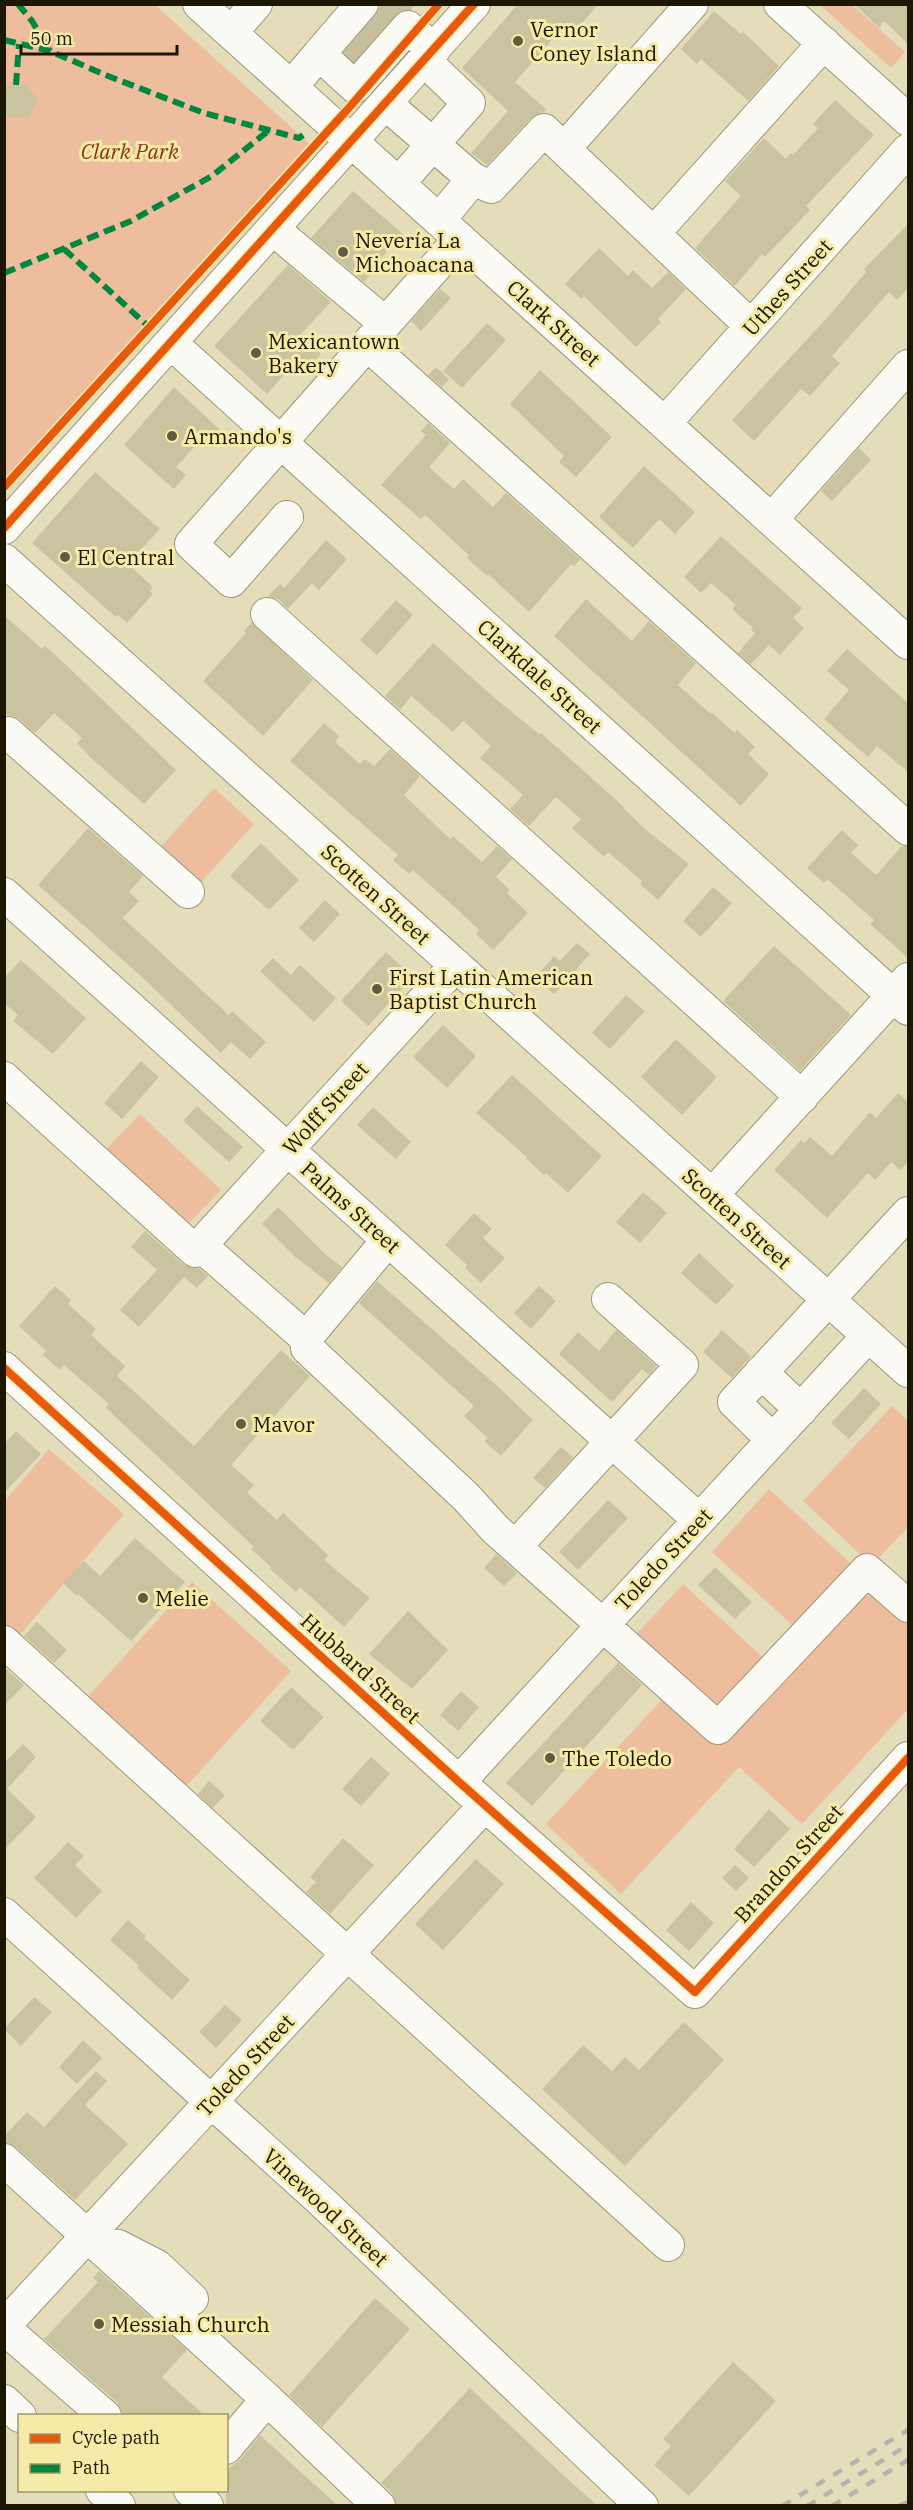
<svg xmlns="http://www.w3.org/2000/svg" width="913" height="2510" font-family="'IBM Plex Serif',serif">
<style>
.green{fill:#edbd9e}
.building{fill:#c9c39f}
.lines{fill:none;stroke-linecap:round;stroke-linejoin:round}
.minor-tunnel{stroke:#c6bf9e;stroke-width:32;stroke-dasharray:32 16;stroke-linecap:butt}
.minor-casing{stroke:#9b967a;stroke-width:34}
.minor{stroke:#fbfaf5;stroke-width:32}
.rail{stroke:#b5b4ac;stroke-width:4.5;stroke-dasharray:10 10;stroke-linecap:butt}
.quiet{stroke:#00873e;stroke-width:6;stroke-dasharray:12 6;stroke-linecap:butt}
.cycleway-casing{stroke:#f6eaa8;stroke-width:11}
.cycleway{stroke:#e8590c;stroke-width:8}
.poi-dot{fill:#615c41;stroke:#f6eaa8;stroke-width:2}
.labels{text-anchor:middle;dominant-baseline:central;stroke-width:6;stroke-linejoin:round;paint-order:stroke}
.poi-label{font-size:21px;fill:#1b1700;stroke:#f6eaa8;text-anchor:start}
.park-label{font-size:21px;font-style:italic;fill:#8a3415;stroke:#f6eaa8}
.street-label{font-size:21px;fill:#1b1700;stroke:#f6eaa8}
</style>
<rect width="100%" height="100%" fill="#e4ddba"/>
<path class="green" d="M 5,5 L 155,5 L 309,143 L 5,478 Z
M 820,5 L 852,5 L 905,52 L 891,68 Z
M 214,788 L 254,824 L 195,889 L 155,853 Z
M 140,1114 L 221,1190 L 188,1224 L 107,1148 Z
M 892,1406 L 908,1421 L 908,1527 L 872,1565 L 803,1501 Z
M 49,1449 L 124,1514 L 17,1638 L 5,1627 L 5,1501 Z
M 769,1489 L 857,1569 L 800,1632 L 712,1552 Z
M 868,1579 L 908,1617 L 908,1709 L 802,1824 L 739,1767 L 621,1894 L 546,1824 L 671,1690 L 721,1736 Z
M 192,1582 L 291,1671 L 183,1790 L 84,1701 Z
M 683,1584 L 771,1665 L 718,1722 L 630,1641 Z"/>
<path class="building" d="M 380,4 L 416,4 L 411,9 L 402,10 L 395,15 L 354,61 L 344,53 L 376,16 Z
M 518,4 L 599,4 L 573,33 L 565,25 L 515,82 L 547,110 L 531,118 L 487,165 L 471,153 L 508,111 L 462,68 Z
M 854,4 L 909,4 L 909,45 L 884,21 L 879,28 Z
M 714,11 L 741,34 L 743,32 L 779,66 L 748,101 L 701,59 L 697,64 L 681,49 Z
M 25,84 L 38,99 L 29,117 L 10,118 L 4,111 L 4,86 Z
M 835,100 L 874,135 L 806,206 L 810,210 L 793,228 L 765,257 L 762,254 L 735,286 L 695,248 L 741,196 L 725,181 L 764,138 L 786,159 L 791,153 L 793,155 L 818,128 L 813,124 Z
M 353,191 L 403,234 L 377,263 L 379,265 L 364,282 L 311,238 Z
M 909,223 L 909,287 L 897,300 L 889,292 L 832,356 L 840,363 L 810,396 L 801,389 L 754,441 L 732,420 L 828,317 L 866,272 L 864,269 Z
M 599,248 L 628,276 L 633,270 L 652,288 L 668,272 L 686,289 L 658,319 L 661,322 L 636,347 L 584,296 L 582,299 L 565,284 Z
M 288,265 L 331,302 L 300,335 L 321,354 L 308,368 L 298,359 L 267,394 L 214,346 Z
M 440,289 L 451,298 L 421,331 L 411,321 Z
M 487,323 L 506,340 L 462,388 L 443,371 Z
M 436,367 L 449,379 L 442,387 L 428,375 Z
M 540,370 L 612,437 L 576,477 L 559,462 L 564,456 L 510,404 Z
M 174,387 L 219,429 L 202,447 L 198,443 L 176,467 L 186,475 L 174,489 L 124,445 Z
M 428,423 L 450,443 L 429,467 L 454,489 L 463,479 L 493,507 L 506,493 L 580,559 L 574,566 L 571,564 L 529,612 L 488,574 L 487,576 L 467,558 L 469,555 L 425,515 L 421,519 L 381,485 L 426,435 L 421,431 Z
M 859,448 L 871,460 L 832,501 L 821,491 Z
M 644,466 L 695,512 L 675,534 L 659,519 L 633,548 L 599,517 Z
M 95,472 L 160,529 L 128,564 L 153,587 L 150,591 L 153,594 L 127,623 L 118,615 L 116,617 L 93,597 L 32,543 Z
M 721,536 L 802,608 L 793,618 L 804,628 L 780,655 L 769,645 L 751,664 L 738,653 L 755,633 L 751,630 L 753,628 L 732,609 L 736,605 L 711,583 L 701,593 L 684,577 Z
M 326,540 L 347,559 L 319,590 L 312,583 L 288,609 L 279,600 L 268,596 L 280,584 L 284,588 Z
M 586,599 L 632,641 L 649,621 L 696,663 L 678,685 L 711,714 L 712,713 L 735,733 L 737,730 L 755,747 L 748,754 L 769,774 L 741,806 L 554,636 Z
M 396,600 L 413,615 L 377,655 L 360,640 Z
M 4,615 L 42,649 L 45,646 L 63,662 L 176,770 L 144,804 L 92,759 L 77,743 L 82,738 L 54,713 L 35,733 L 19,719 L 13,716 L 4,715 Z
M 252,622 L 313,680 L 263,736 L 203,681 L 246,633 L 244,631 Z
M 433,643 L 496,699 L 539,734 L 541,733 L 624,807 L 623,808 L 645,829 L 689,864 L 658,900 L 640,884 L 642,881 L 608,852 L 604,857 L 572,828 L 581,819 L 556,797 L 529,826 L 510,809 L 523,795 L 480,758 L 491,746 L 463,721 L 453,732 L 411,696 L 400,710 L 385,696 Z
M 847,649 L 909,704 L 909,773 L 877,746 L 868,757 L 824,719 L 849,690 L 827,671 Z
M 324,723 L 339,736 L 335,742 L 360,764 L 365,759 L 374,766 L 390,749 L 420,776 L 404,795 L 450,839 L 453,836 L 482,862 L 497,846 L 512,859 L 496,877 L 510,890 L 507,893 L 528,913 L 493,950 L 476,934 L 479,930 L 459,911 L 413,870 L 409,874 L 393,860 L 398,855 L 290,761 Z
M 88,828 L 143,876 L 129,892 L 139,901 L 123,918 L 229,1015 L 232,1011 L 266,1042 L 250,1059 L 231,1042 L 221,1053 L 142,977 L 38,885 Z
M 842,830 L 858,845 L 851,853 L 876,875 L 902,846 L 909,846 L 909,959 L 870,924 L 874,920 L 827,879 L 824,883 L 807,868 Z
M 261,843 L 299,880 L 269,910 L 230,876 Z
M 713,887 L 732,903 L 701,937 L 683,921 Z
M 325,900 L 340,914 L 314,942 L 299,928 Z
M 577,943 L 590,954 L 554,994 L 535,978 L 554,956 L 560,961 Z
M 774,946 L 851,1015 L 800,1071 L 723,1001 Z
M 386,952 L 413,977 L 368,1026 L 341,1001 Z
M 273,958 L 291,975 L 300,965 L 336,998 L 314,1022 L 260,971 Z
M 21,960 L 86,1018 L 53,1054 L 13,1021 L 18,1015 L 4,1003 L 4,978 Z
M 626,995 L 645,1011 L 610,1049 L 592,1033 Z
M 443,1025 L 476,1056 L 447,1088 L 413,1057 Z
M 676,1039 L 717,1077 L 682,1115 L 641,1077 Z
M 141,1061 L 159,1077 L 122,1119 L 104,1103 Z
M 512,1075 L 602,1156 L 568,1193 L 546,1173 L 544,1175 L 526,1158 L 527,1157 L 476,1113 Z
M 898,1093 L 909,1103 L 909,1161 L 900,1170 L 891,1162 L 875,1180 L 868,1173 L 827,1218 L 774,1170 L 801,1140 L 804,1143 L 810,1137 L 832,1156 L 870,1112 L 876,1118 Z
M 197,1106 L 243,1147 L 229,1162 L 183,1121 Z
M 373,1107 L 411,1142 L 396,1159 L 357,1125 Z
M 643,1192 L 667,1213 L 640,1243 L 616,1222 Z
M 278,1207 L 325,1254 L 342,1267 L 329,1283 L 294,1256 L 262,1224 Z
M 474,1213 L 492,1229 L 483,1238 L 505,1258 L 481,1283 L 465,1268 L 467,1265 L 445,1245 Z
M 145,1231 L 183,1264 L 191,1268 L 199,1268 L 208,1276 L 197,1288 L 184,1277 L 139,1327 L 120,1310 L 157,1270 L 131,1247 Z
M 699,1253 L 734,1286 L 716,1305 L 681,1273 Z
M 377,1281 L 495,1384 L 533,1420 L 501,1456 L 484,1441 L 488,1438 L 464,1416 L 474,1406 L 359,1303 Z
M 55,1286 L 71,1300 L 68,1304 L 96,1329 L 91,1335 L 125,1366 L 117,1376 L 194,1446 L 281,1350 L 310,1376 L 231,1465 L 254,1485 L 247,1493 L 277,1520 L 283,1513 L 328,1555 L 324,1560 L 370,1598 L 344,1627 L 300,1587 L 296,1592 L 270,1569 L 271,1567 L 251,1549 L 254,1547 L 106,1408 L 109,1404 L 64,1365 L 60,1370 L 43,1355 L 46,1351 L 19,1326 Z
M 539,1286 L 556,1301 L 531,1329 L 514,1313 Z
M 616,1330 L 656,1366 L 649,1375 L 642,1369 L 612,1402 L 559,1354 L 578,1332 L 599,1351 Z
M 722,1330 L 751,1356 L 732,1378 L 703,1352 Z
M 864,1388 L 881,1404 L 849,1439 L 831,1423 Z
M 16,1431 L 41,1454 L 4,1493 L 4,1444 Z
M 561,1447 L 573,1457 L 545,1488 L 533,1478 Z
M 608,1500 L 628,1518 L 578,1570 L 559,1552 Z
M 135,1538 L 185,1582 L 131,1641 L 78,1594 L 77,1596 L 63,1583 L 84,1561 L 100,1576 Z
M 496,1554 L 517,1573 L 504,1586 L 484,1568 Z
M 715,1567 L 752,1602 L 735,1619 L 698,1585 Z
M 408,1611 L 448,1650 L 412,1689 L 369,1654 Z
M 37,1622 L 67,1650 L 54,1663 L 24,1636 Z
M 618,1663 L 642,1685 L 532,1806 L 506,1783 Z
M 4,1667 L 24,1685 L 4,1706 Z
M 291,1687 L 324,1717 L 293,1750 L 260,1721 Z
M 461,1691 L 479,1707 L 458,1731 L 440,1715 Z
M 23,1744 L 36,1757 L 7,1789 L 36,1817 L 4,1850 L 4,1763 Z
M 371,1757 L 390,1774 L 361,1806 L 342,1789 Z
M 209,1781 L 225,1795 L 213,1808 L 198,1794 Z
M 769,1809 L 790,1829 L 754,1867 L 734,1849 Z
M 343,1838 L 374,1865 L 330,1914 L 306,1892 L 316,1882 L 310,1877 Z
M 68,1842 L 84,1856 L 75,1865 L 102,1891 L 76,1918 L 34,1878 Z
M 476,1859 L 504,1884 L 443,1950 L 415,1924 Z
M 735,1865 L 749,1878 L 736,1891 L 722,1878 Z
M 691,1902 L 714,1923 L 689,1951 L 666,1930 Z
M 128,1920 L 146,1936 L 144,1938 L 190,1980 L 172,2000 L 137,1968 L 139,1966 L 110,1940 Z
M 34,1997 L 52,2012 L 21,2046 L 4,2029 Z
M 225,2005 L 242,2020 L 216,2048 L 199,2032 Z
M 684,2022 L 724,2060 L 625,2166 L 542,2089 L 583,2045 L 612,2071 L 625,2057 L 639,2070 Z
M 83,2040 L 102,2058 L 77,2084 L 59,2067 Z
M 96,2071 L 107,2081 L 85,2105 L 128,2144 L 75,2200 L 16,2147 L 4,2142 L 4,2136 L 27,2112 L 44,2127 Z
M 99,2271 L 187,2350 L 162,2377 L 204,2415 L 123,2415 L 117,2402 L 44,2339 L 98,2282 L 93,2278 Z
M 375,2298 L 410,2329 L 322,2427 L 289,2395 Z
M 733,2362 L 776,2401 L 689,2496 L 654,2465 L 671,2446 L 663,2439 Z
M 470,2388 L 562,2474 L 597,2505 L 396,2505 L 392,2493 L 381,2483 Z
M 260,2435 L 337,2505 L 226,2505 L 226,2470 L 240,2460 Z"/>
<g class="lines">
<path class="minor-tunnel" d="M 384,4 L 401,21
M 354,14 L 383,41
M 344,39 L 366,60"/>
<g class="minor-casing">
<path id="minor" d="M 199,4 L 908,643
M 780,4 L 908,120
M 231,33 L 256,4
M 319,54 L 362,4
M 291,87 L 319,54 L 355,87 L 408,27 L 434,50
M 386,104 L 473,179 L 439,220
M 564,149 L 692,4
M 473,179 L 491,187 L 544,130 L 751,326
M 398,184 L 469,103 L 425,61
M 273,229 L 385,323
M 654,233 L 824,43
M 171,343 L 908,1009
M 367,344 L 908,829
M 665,423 L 908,150
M 287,517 L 231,581 L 191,544 L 460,239
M 772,519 L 908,366
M 4,528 L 474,4
M 4,560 L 908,1371
M 267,614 L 802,1097
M 4,734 L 8,733 L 188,892
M 4,894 L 699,1520
M 4,1078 L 195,1251 L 456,965
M 712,1195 L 908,979
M 388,1240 L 306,1338 L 307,1348 L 466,1497 L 495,1529 L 718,1728 L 867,1570 L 908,1606
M 200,1245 L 306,1338
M 4,1368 L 459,1782 L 695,1992 L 908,1758
M 761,1372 L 801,1410
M 773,1440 L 734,1402 L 908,1213
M 515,1547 L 682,1365 L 608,1299
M 4,1642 L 668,2245
M 459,1782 L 868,1336
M 4,1914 L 319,2199 L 642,2506
M 4,2160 L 267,2399 L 379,2506
M 113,2249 L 118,2246 L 157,2266 L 192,2299
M 4,2326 L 485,1805
M 4,2328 L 105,2416
M 4,2401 L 20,2416
M 226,2448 L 267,2399
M 102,2490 L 119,2506
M 190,2490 L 207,2506"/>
</g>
<use href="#minor" class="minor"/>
<path class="rail" d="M 782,2506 L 908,2430
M 807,2506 L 908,2445
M 832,2506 L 908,2460
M 898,2506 L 908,2502"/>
<path class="quiet" d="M 18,4 L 32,21 L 50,51
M 4,40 L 50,51 L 108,76 L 204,113 L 299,138 L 303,135
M 16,85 L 19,44
M 64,249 L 150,328
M 4,273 L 131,221 L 212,176 L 268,131"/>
<g class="cycleway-casing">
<path id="cycleway" d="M 4,487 L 347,110 L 439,4
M 4,528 L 474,4
M 4,1368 L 459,1782 L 695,1992 L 908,1758"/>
</g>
<use href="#cycleway" class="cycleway"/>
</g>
<g class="poi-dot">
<circle cx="518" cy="41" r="6"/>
<circle cx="343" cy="252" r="6"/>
<circle cx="256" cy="353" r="6"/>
<circle cx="172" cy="436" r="6"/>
<circle cx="65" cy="557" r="6"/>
<circle cx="377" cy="989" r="6"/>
<circle cx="241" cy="1424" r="6"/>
<circle cx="143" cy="1598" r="6"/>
<circle cx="550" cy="1758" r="6"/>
<circle cx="99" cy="2324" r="6"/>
</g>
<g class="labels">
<g class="poi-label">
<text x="530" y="29">Vernor<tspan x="530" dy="24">Coney Island</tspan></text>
<text x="355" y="240">Nevería La<tspan x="355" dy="24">Michoacana</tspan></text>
<text x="268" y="341">Mexicantown<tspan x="268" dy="24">Bakery</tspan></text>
<text x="184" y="436">Armando's</text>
<text x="77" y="557">El Central</text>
<text x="389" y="977">First Latin American<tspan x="389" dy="24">Baptist Church</tspan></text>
<text x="253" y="1424">Mavor</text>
<text x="155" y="1598">Melie</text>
<text x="562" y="1758">The Toledo</text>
<text x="111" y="2324">Messiah Church</text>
</g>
<g class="park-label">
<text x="130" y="151">Clark Park</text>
</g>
<g class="street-label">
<text transform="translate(787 287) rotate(-48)">Uthes Street</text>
<text transform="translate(554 323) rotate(42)">Clark Street</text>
<text transform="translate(540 676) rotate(42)">Clarkdale Street</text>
<text transform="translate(376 894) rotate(42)">Scotten Street</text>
<text transform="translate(325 1108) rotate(-48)">Wolff Street</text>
<text transform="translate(351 1207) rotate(42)">Palms Street</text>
<text transform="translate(737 1218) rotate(42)">Scotten Street</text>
<text transform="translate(663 1559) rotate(-47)">Toledo Street</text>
<text transform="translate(361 1668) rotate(42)">Hubbard Street</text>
<text transform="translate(788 1863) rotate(-48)">Brandon Street</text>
<text transform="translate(245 2065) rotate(-47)">Toledo Street</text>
<text transform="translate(326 2207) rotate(43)">Vinewood Street</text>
</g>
</g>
<rect width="913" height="2510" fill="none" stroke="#1b1700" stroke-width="12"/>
<rect x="18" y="2414" width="210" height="78" fill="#f6eaa8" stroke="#9e9665" stroke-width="1.5"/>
<rect x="30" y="2434" width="30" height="9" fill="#e8590c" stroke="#9e9665" stroke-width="1.5"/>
<text x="72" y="2444" font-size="18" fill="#1b1700">Cycle path</text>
<rect x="30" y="2464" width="30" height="9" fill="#00873e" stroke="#9e9665" stroke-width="1.5"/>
<text x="72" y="2474" font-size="18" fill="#1b1700">Path</text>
<path d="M21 45v9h156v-9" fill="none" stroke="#1b1700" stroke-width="3"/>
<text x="30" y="45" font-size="18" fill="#1b1700" stroke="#f6eaa8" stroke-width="4.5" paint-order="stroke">50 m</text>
</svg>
